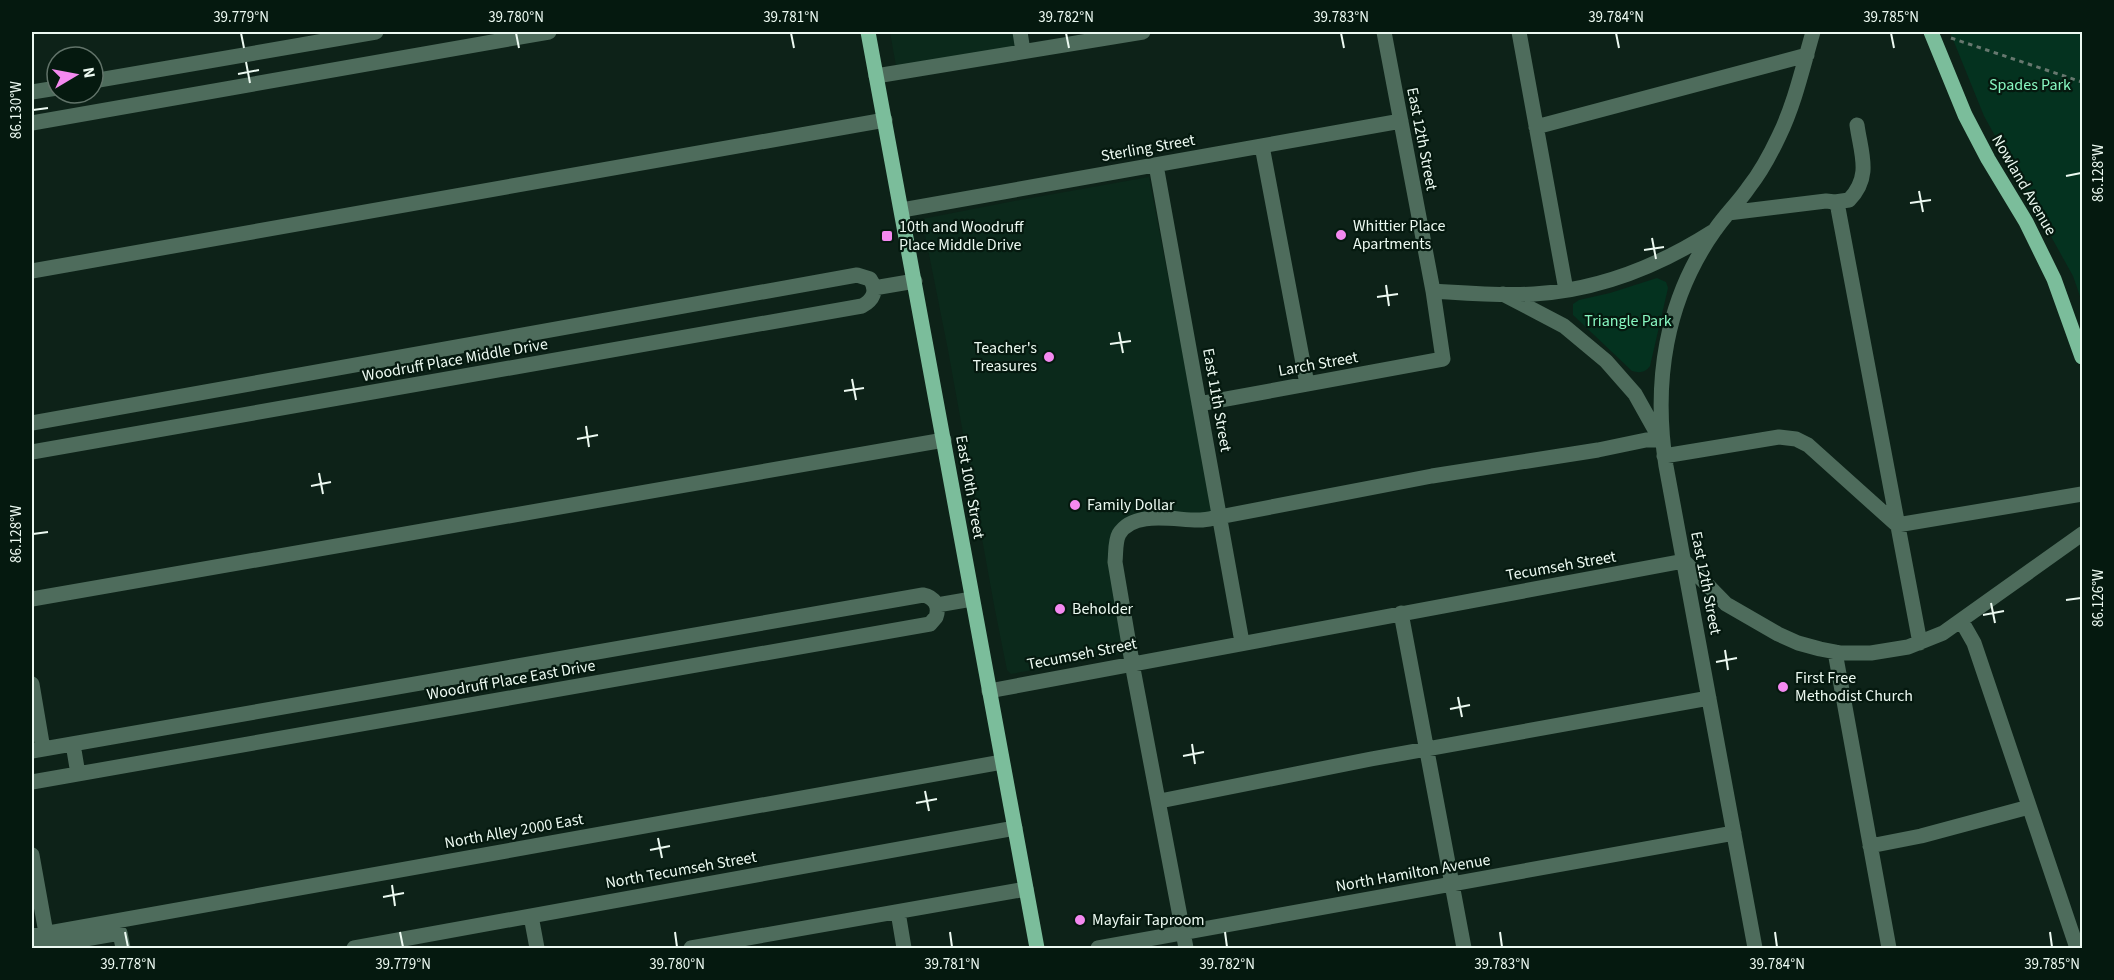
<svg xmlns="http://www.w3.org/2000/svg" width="2114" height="980" font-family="'Source Sans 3',sans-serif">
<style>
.built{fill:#0b291b}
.green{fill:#04321f}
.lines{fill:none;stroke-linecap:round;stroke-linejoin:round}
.path{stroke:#67786f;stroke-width:3;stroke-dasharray:4.5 4.5;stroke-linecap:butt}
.minor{stroke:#4e6c5c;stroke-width:15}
.major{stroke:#7bbd9b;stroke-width:15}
.ticks{fill:none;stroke:#ecf9f1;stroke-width:2}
.poi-dot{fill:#f489f0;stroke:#05190f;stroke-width:2}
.labels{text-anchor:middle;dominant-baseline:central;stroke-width:4.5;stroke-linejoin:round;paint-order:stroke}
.park-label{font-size:16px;fill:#88f7c1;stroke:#05190f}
.street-label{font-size:16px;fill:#ecf9f1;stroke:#05190f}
.poi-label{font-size:16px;fill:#ecf9f1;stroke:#05190f;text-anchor:start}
.neatline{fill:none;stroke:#ecf9f1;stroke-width:2}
.ticks-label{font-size:15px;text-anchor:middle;fill:#ecf9f1}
</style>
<rect width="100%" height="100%" fill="#0d2218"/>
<path class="built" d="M 890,32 L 1020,32 L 1023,51 L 897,72 Z
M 1149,177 L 1214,518 L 1159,518 L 1119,534 L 1126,653 L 1011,674 L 1007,670 L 994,605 L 948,350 L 922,219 L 1014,201 Z"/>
<path class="green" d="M 1950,32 L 2082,32 L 2082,302 L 2073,276 L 1984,116 Z
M 1657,278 L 1666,282 L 1668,288 L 1650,366 C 1645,373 1639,373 1632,371 L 1573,315 L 1573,304 L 1579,300 L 1610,293 Z"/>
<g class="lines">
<path class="path" d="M 1951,38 L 2082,82"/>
<path class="minor" d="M 1020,32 L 1023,51
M 1519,32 L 1566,290
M 876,76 L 1143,32
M 93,81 L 376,32
M 32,92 L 57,88
M 32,123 L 549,32
M 1536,127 L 1807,55
M 1262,146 L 1307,384
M 1156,165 L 1242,642
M 1835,202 L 1849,200 C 1872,176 1861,154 1857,125
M 902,210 L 1401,121
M 1728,213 L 1826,201 L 1835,202 L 1838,208 L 1920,643
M 32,271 L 885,120
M 874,288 L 915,281
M 1433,291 C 1466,293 1501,296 1534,294 C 1599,290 1657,267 1712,232
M 1503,294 L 1564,326 L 1606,361 L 1635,394 L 1659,437
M 1199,404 L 1443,359 L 1433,291 L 1384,32
M 32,423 L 857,275 L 870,279 C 878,291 873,300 862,306 L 32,452
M 1664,456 L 1779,437 L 1796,439 L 1808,445 L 1897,525 L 2082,494
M 32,599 L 944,440
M 937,605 L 972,599
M 1401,613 L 1464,948
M 1962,622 L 1974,643 L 2077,948
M 1835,652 L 1889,948
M 32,684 L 43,749
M 989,691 L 1684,561 L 1726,604 L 1778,634 L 1798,643 L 1820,649 L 1841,653 L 1871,653 L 1908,647 L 1943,633 L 2082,534
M 73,744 L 78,774
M 32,751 L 923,595 C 934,597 940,606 936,617 L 930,624 L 32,782
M 1160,801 L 1371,759 L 1709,698
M 1870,846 L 1921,836 L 2029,807
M 32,855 L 46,933
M 898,912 L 904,948
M 531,916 L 537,948
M 32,936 L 1002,762
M 33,948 L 120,933 L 123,948
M 354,948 L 1015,828
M 691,948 L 1026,889
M 1098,948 L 1734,833
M 1186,948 L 1134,674 L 1115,562 C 1116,553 1115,541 1119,534 C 1134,509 1178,521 1200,520 C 1207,520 1213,518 1219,517 L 1432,476 L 1598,450 L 1646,440 L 1661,440
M 1755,948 L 1666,466 C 1653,383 1665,300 1715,230 C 1725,215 1739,202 1749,187 C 1761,172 1771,153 1779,136 C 1795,103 1803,66 1813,32"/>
<path class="major" d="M 868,32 L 1037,948
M 1931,32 L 1965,115 L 1988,159 L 2026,222 L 2054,279 L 2082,357"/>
</g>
<path class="ticks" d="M 241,33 L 244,48M 516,33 L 519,48M 791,33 L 794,48M 1066,33 L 1069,48M 1341,33 L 1344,48M 1616,33 L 1619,48M 1891,33 L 1894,48M 246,62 L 250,83M 238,74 L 259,70M 33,110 L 48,108M 2066,176 L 2081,173M 1919,191 L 1923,212M 1910,203 L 1931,200M 1652,238 L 1656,259M 1644,250 L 1664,247M 1386,285 L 1389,306M 1377,297 L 1398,294M 1119,332 L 1123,353M 1110,344 L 1131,341M 852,379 L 856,400M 844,391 L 864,388M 586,426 L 589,447M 577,439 L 598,435M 319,473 L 323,494M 311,486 L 331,482M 33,534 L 48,532M 2066,600 L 2081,598M 1991,603 L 1995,623M 1983,615 L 2004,611M 1725,650 L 1728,670M 1716,662 L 1737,658M 1458,697 L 1462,717M 1450,709 L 1470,705M 1192,744 L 1195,764M 1183,756 L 1204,752M 925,791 L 929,811M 916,803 L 937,799M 658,838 L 662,858M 650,850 L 670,846M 392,885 L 395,906M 383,897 L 404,893M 125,932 L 128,947M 400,932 L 403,947M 675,932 L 677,947M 950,932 L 952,947M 1225,932 L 1227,947M 1500,932 L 1502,947M 1775,932 L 1777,947M 2050,932 L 2052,947"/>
<g class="poi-dot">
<circle cx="1341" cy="235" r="6"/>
<rect x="881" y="230" width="12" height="12" rx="3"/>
<circle cx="1049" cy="357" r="6"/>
<circle cx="1075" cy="505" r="6"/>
<circle cx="1060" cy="609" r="6"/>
<circle cx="1783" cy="687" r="6"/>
<circle cx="1080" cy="920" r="6"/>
</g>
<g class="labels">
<g class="park-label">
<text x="2030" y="85">Spades Park</text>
<text x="1628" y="321">Triangle Park</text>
</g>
<g class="street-label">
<text transform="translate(1422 139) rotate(79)">East 12th Street</text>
<text transform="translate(1148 148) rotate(-10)">Sterling Street</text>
<text transform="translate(2024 185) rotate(60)">Nowland Avenue</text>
<text transform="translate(455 360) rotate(-10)">Woodruff Place Middle Drive</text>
<text transform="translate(1318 364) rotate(-10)">Larch Street</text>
<text transform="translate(1217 400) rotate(80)">East 11th Street</text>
<text transform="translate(970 487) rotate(80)">East 10th Street</text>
<text transform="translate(1561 566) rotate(-10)">Tecumseh Street</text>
<text transform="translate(1706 583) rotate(79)">East 12th Street</text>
<text transform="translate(1082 654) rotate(-11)">Tecumseh Street</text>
<text transform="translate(511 680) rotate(-10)">Woodruff Place East Drive</text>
<text transform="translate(514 831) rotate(-10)">North Alley 2000 East</text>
<text transform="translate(681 870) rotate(-10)">North Tecumseh Street</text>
<text transform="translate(1413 873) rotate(-10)">North Hamilton Avenue</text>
</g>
<g class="poi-label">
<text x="1353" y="226">Whittier Place<tspan x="1353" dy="18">Apartments</tspan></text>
<text x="899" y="227">10th and Woodruff<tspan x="899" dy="18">Place Middle Drive</tspan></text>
<text x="1037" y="348" text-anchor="end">Teacher's<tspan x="1037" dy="18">Treasures</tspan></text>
<text x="1087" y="505">Family Dollar</text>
<text x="1072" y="609">Beholder</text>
<text x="1795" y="678">First Free<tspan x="1795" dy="18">Methodist Church</tspan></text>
<text x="1092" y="920">Mayfair Taproom</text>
</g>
</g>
<rect width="2114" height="980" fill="none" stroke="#05190f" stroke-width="66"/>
<g transform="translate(75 75) rotate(80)"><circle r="28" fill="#05190f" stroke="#617369" stroke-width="1.5"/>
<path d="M0-4.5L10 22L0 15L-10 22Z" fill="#f489f0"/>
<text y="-9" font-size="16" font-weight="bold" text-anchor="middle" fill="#ecf9f1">N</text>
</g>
<rect x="33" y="33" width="2048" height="914" class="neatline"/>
<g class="ticks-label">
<text x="241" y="22">39.779°N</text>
<text x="516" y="22">39.780°N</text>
<text x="791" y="22">39.781°N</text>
<text x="1066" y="22">39.782°N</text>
<text x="1341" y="22">39.783°N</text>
<text x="1616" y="22">39.784°N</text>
<text x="1891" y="22">39.785°N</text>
<text transform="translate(16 110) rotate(-90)" y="5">86.130°W</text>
<text transform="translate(2098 173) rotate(-90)" y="5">86.128°W</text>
<text transform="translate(16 534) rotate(-90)" y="5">86.128°W</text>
<text transform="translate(2098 598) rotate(-90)" y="5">86.126°W</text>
<text x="128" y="969">39.778°N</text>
<text x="403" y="969">39.779°N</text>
<text x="677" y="969">39.780°N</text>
<text x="952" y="969">39.781°N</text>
<text x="1227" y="969">39.782°N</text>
<text x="1502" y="969">39.783°N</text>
<text x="1777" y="969">39.784°N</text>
<text x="2052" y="969">39.785°N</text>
</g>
</svg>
